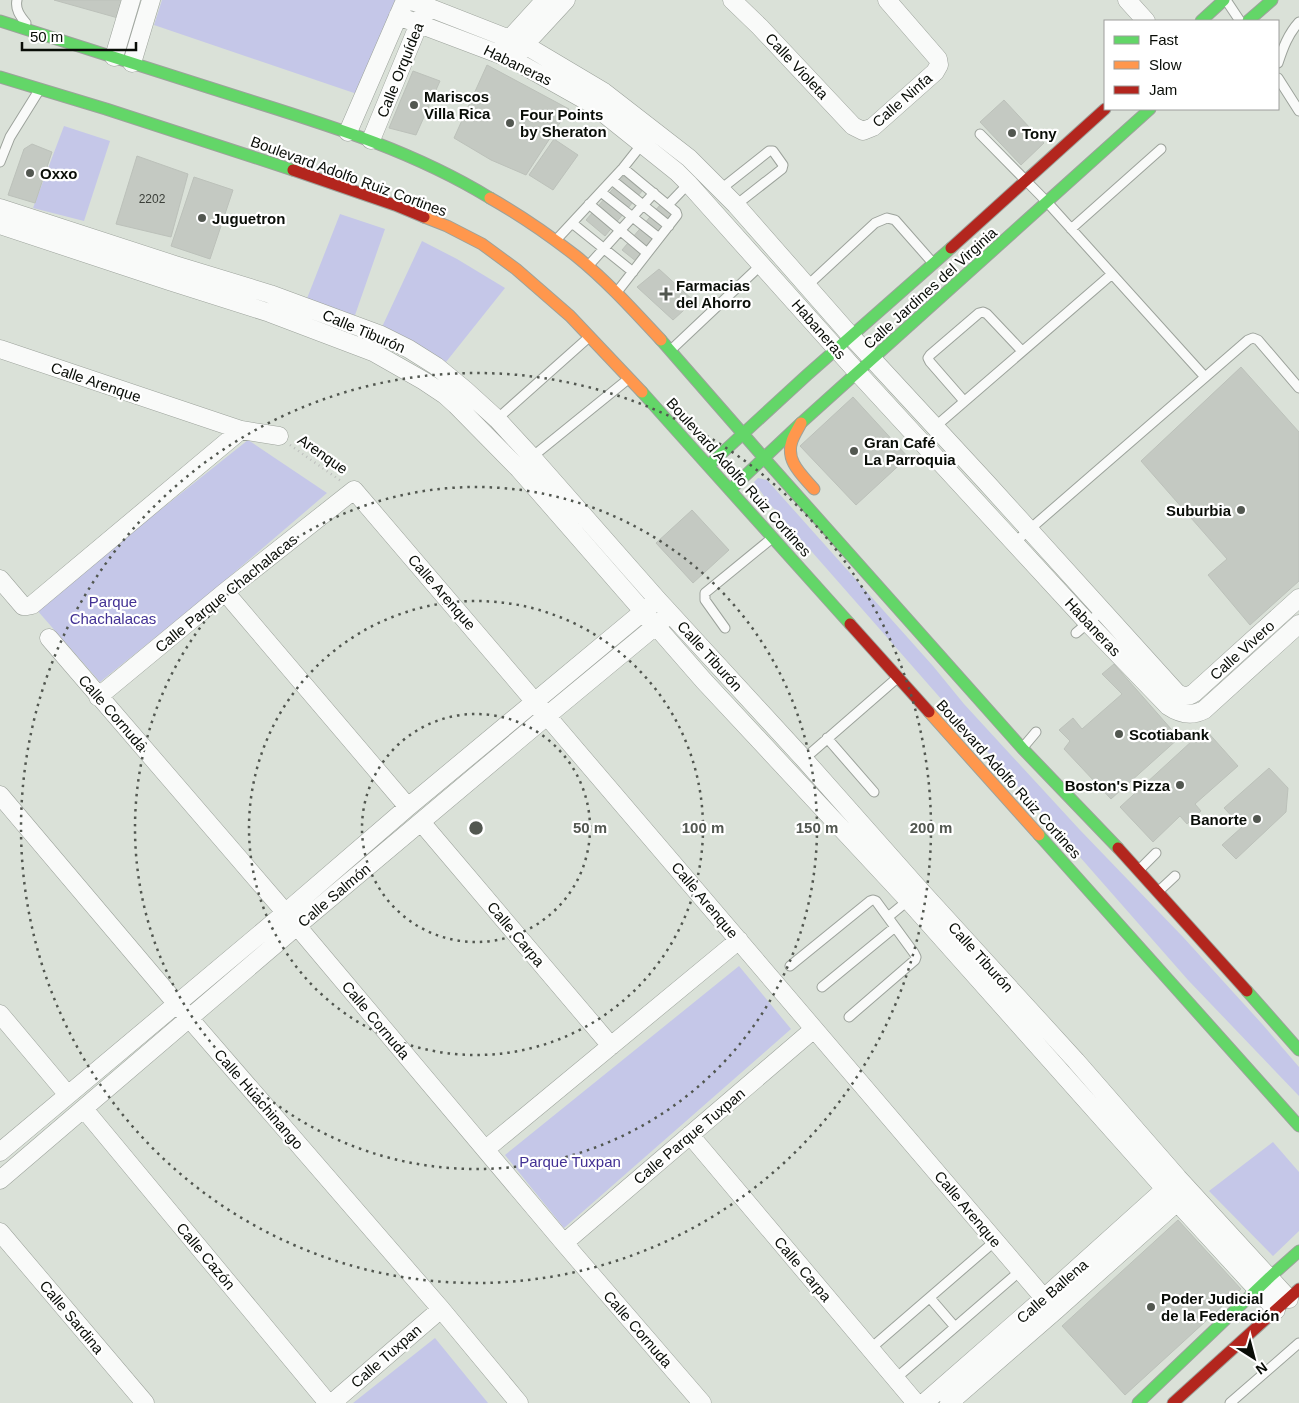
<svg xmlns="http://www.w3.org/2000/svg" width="1299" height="1403" font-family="Helvetica,sans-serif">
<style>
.green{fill:#c5c7e8}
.building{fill:#c4c9c2;stroke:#bcc1ba}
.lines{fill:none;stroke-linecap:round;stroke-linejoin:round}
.lane-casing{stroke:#9ca29b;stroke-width:11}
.street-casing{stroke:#9ca29b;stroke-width:19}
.fast-casing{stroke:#9ca29b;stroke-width:13}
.slow-casing{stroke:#9ca29b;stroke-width:13}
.jam-casing{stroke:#9ca29b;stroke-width:13}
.path{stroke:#bdbfbd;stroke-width:2.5;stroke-dasharray:1 4;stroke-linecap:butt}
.lane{stroke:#f9faf9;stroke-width:9}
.street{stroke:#f9faf9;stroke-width:18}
.fast{stroke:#63d668;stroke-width:11}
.slow{stroke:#ff974d;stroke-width:11}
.jam{stroke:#b3261e;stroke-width:11}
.ring{fill:none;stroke:#525750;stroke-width:2.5;stroke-dasharray:2.5 5}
.poi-dot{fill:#525750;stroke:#fff;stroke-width:2}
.labels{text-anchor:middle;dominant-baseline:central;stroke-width:4.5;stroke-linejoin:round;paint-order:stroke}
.number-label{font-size:12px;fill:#3a3e38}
.street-label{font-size:15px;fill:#090d07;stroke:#fff}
.poi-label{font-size:15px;font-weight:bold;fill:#090d07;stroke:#fff;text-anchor:start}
.park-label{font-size:15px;fill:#423194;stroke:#fff}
.centre{fill:#525750;stroke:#fff;stroke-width:2.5}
.ring-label{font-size:15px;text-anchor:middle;font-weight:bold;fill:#525750;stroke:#fff;stroke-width:4.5;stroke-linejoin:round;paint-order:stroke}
</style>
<rect width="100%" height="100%" fill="#dae1d8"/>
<path class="green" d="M 162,0 L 396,0 L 357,94 L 154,25 Z
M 64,126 L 110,141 L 84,221 L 33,208 Z
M 340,214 L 385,229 L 354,318 L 306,301 Z
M 422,241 L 457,259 L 505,288 L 446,362 L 382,327 Z
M 248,440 L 327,493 L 208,595 L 100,682 L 36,609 Z
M 758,478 L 767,480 L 933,666 L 964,704 L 1080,830 L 1183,937 L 1263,1025 L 1299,1067 L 1299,1096 L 1188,980 L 769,503 L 754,482 Z
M 739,966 L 791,1029 L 564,1228 L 505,1155 Z
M 1273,1142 L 1299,1172 L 1299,1231 L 1273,1256 L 1209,1191 Z
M 435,1338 L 488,1403 L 353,1403 Z"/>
<path class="building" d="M 54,0 L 123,0 L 118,18 Z
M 487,65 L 569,109 L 526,175 L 491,160 L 454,138 Z
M 413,71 L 440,81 L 416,135 L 389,128 Z
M 1004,100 L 1044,143 L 1021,165 L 980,122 Z
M 554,139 L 578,155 L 553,190 L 529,175 Z
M 32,144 L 52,152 L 35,203 L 8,195 L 24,149 Z
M 137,156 L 188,174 L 171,237 L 116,224 Z
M 624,176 L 642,191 L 605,236 L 586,220 Z
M 194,177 L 233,190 L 210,259 L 171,246 Z
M 660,205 L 674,217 L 637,262 L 622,250 Z
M 659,269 L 694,301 L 673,320 L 637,287 Z
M 1241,367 L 1299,432 L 1299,581 L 1250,625 L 1208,575 L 1227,559 L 1141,461 Z
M 853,397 L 908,457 L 856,505 L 800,446 Z
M 692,510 L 729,550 L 693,583 L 656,543 Z
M 1114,664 L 1179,738 L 1111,799 L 1064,749 L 1070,741 L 1059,730 L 1073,718 L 1082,729 L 1122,694 L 1102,674 Z
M 1205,729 L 1238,766 L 1195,804 L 1201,811 L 1187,824 L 1180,816 L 1153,842 L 1120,807 Z
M 1269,768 L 1288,788 L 1286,812 L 1236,859 L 1222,845 L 1242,827 L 1224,808 Z
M 1178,1220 L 1241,1289 L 1125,1395 L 1062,1326 Z"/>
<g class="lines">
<g class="lane-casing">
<path id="lane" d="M 17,0 C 15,9 20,16 26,23
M 1226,0 L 1240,21
M 1278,63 C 1283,48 1288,34 1299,22
M 1278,78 L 1299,111
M 980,134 L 1047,202 L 1205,377
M 0,162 L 10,137 L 38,92
M 612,180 L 669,226
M 721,189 L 769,151 L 773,151 L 783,165 L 782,169 L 736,205
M 601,192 L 659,238
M 589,204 L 647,253
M 668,205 L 690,182
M 572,223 L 633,272
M 1071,229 L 1161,149
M 557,239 L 623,168 L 642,144
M 589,265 L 654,193
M 807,286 L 875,223 L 887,218 L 895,220 L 932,262
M 617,292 L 677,215 L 676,212 L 623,168
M 673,348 L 762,264
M 964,401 L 930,362 L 928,358 L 930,355 L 979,313 L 983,312 L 987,314 L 1022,351
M 497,419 L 588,338
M 936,426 L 1112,274
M 532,457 L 627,380
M 1015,542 L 1248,340 L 1253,338 L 1258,340 L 1299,388
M 725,628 L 705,600 L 705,593 L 771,539
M 1076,633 L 1103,610
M 827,738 L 874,792
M 1025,745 L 1036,732
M 804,759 L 896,679
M 1141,868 L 1156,853
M 1161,889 L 1175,876
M 888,917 L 911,898
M 790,966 L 870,901 L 873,900 L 876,901 L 914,953 L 916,957 L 915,960 L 849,1017
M 822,987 L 895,927
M 930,1298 L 955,1327
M 870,1349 L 995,1241
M 895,1379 L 1020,1271
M 1230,1403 L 1299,1343"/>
</g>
<g class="street-casing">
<path id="street" d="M 410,0 L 525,45 L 604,92 L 689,158 L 736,205 L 851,336 L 986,482 L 1177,693 C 1184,697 1188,697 1194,693 L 1299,598
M 732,0 L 760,27 L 853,126 L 863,131 L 873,127 L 935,72 L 939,65 L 938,59 L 887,0
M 1127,0 L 1146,21
M 398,16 L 512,59 L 592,104 L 677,172 L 688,183 L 858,373 L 1088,623 L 1168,706 C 1180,714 1191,717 1204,710 L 1299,624
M 503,46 L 545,0
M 517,53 L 566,0
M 114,57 L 131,0
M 132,63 L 151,0
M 348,132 L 403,5
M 371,140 L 423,14
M 0,208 L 175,265 L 270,294 L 381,335 L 409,349 L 436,366 L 464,389 L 497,419 L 532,457 L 657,599 L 804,759 L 920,890 L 1076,1061 L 1178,1178 L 1289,1299
M 0,225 L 169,281 L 270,313 L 373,352 L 424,381 L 445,395 L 456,405 L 519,469 L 704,681 L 908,900 L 1166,1190 L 1276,1310
M 0,349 L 241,430 L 279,436
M 0,579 L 23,606 L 27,606 L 32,605 L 241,430
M 225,592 L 408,807
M 49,638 L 297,926 L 564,1243 L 702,1403
M 98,697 L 225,592 L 354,490 L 1055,1311
M 0,795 L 176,1003 L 441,1309 L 519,1403
M 421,822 L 611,1046
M 0,1014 L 68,1095
M 84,1109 L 328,1403
M 690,1135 L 916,1403
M 486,1149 L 739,940
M 0,1152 L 285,913 L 408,807 L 651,605
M 0,1180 L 297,926 L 548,715 L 664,619
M 0,1232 L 145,1403
M 564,1243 L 814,1029
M 332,1403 L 441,1309
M 924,1403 L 1044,1298 L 1174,1181
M 949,1403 L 1055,1311 L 1185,1195"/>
</g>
<g class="fast-casing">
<path id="fast" d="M 0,21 C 82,47 163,73 245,99 C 331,126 413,151 490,198
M 1201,21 L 1224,0
M 1248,21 L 1272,0
M 0,77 L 106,109 L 293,170
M 661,340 L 764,458 L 1022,748 L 1118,848
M 642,392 L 850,624
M 709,465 L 807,375 L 951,248
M 731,489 L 801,423 L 1150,109
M 1039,835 L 1299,1126
M 1247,991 L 1299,1050
M 1138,1403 L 1270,1277 L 1299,1251"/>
</g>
<g class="slow-casing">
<path id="slow" d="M 490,198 C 520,215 549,235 576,256 C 607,281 634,311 661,340
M 424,217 L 447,226 L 482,244 L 516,269 L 570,316 L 642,392
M 801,423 C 798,429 794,435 792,441 C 785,461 802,475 814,489
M 929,712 L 1039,835"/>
</g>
<g class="jam-casing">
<path id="jam" d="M 293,170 L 395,205 L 424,217
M 951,248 L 1105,109
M 850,624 L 929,712
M 1118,848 L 1247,991
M 1173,1403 L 1299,1289"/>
</g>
<path class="path" d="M 290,445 L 341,481"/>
<use href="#lane" class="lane"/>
<use href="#street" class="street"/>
<use href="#fast" class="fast"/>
<use href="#slow" class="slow"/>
<use href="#jam" class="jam"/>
</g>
<g class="ring">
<circle cx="476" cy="828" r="114"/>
<circle cx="476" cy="828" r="227"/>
<circle cx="476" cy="828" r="341"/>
<circle cx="476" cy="828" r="455"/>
</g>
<g class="poi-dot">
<circle cx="414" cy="105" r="5"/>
<circle cx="510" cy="123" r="5"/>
<circle cx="1012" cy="133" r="5"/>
<circle cx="30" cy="173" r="5"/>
<circle cx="202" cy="218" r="5"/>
<path d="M663.5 286.5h5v5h5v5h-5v5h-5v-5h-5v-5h5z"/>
<circle cx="854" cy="451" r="5"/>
<circle cx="1241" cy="510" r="5"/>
<circle cx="1119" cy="734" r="5"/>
<circle cx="1180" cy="785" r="5"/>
<circle cx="1257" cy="819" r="5"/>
<circle cx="1151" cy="1307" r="5"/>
</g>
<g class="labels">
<g class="number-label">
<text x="152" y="199">2202</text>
</g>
<g class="street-label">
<text transform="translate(518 65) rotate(26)">Habaneras</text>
<text transform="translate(797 66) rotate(47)">Calle Violeta</text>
<text transform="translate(400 70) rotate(-68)">Calle Orquídea</text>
<text transform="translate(902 100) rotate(-41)">Calle Ninfa</text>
<text transform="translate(349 176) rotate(20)">Boulevard Adolfo Ruiz Cortines</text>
<text transform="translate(930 288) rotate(-42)">Calle Jardines del Virginia</text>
<text transform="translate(819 329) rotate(49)">Habaneras</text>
<text transform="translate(364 331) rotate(23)">Calle Tiburón</text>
<text transform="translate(96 382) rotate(19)">Calle Arenque</text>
<text transform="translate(323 454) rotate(35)">Arenque</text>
<text transform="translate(739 477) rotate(48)">Boulevard Adolfo Ruiz Cortines</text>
<text transform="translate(442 592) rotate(49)">Calle Arenque</text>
<text transform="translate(226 593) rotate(-39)">Calle Parque Chachalacas</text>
<text transform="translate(1093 627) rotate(47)">Habaneras</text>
<text transform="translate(1242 650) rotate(-42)">Calle Vivero</text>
<text transform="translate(710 656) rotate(48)">Calle Tiburón</text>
<text transform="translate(113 713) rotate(49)">Calle Cornuda</text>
<text transform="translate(1009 779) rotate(48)">Boulevard Adolfo Ruiz Cortines</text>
<text transform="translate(334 895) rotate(-40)">Calle Salmón</text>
<text transform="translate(705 900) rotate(50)">Calle Arenque</text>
<text transform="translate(516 934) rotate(50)">Calle Carpa</text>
<text transform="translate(981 957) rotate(48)">Calle Tiburón</text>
<text transform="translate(376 1020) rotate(50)">Calle Cornuda</text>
<text transform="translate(259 1099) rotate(49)">Calle Huachinango</text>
<text transform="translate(689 1136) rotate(-40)">Calle Parque Tuxpan</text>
<text transform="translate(968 1209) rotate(50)">Calle Arenque</text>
<text transform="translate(206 1256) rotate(50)">Calle Cazón</text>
<text transform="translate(803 1269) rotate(50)">Calle Carpa</text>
<text transform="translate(1052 1291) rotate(-41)">Calle Ballena</text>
<text transform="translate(72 1317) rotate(50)">Calle Sardina</text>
<text transform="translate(638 1329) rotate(49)">Calle Cornuda</text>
<text transform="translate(386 1356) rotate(-41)">Calle Tuxpan</text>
</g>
<g class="poi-label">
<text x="424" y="96">Mariscos<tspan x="424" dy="17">Villa Rica</tspan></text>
<text x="520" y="114">Four Points<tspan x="520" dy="17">by Sheraton</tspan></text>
<text x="1022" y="133">Tony</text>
<text x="40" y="173">Oxxo</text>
<text x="212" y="218">Juguetron</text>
<text x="676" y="285">Farmacias<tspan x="676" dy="17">del Ahorro</tspan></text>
<text x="864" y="442">Gran Café<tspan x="864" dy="17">La Parroquia</tspan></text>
<text x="1231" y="510" text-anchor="end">Suburbia</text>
<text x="1129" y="734">Scotiabank</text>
<text x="1170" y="785" text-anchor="end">Boston's Pizza</text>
<text x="1247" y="819" text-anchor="end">Banorte</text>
<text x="1161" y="1298">Poder Judicial<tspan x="1161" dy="17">de la Federación</tspan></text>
</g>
<g class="park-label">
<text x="113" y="601">Parque<tspan x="113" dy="17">Chachalacas</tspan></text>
<text x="570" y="1161">Parque Tuxpan</text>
</g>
</g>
<circle cx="476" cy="828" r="8" class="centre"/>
<g class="ring-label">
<text x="590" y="833">50 m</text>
<text x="703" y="833">100 m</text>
<text x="817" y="833">150 m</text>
<text x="931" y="833">200 m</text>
</g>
<rect x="1104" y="20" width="175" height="90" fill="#ffffff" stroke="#9d9e9c"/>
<rect x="1114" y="36" width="25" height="8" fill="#63d668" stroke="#9d9e9c"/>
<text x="1149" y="45" font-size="15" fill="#090d07">Fast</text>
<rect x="1114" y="61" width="25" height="8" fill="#ff974d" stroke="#9d9e9c"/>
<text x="1149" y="70" font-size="15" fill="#090d07">Slow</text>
<rect x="1114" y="86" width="25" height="8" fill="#b3261e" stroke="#9d9e9c"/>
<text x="1149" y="95" font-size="15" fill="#090d07">Jam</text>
<g transform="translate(1254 1358) rotate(144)" stroke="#ffffff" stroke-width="4" paint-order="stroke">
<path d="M0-4L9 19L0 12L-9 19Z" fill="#090d07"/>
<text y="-8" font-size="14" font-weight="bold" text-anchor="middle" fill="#090d07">N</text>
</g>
<path d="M22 42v8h114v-8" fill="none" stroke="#090d07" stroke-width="2.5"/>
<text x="30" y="42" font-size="15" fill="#090d07" stroke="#ffffff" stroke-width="4" paint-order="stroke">50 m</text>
</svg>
